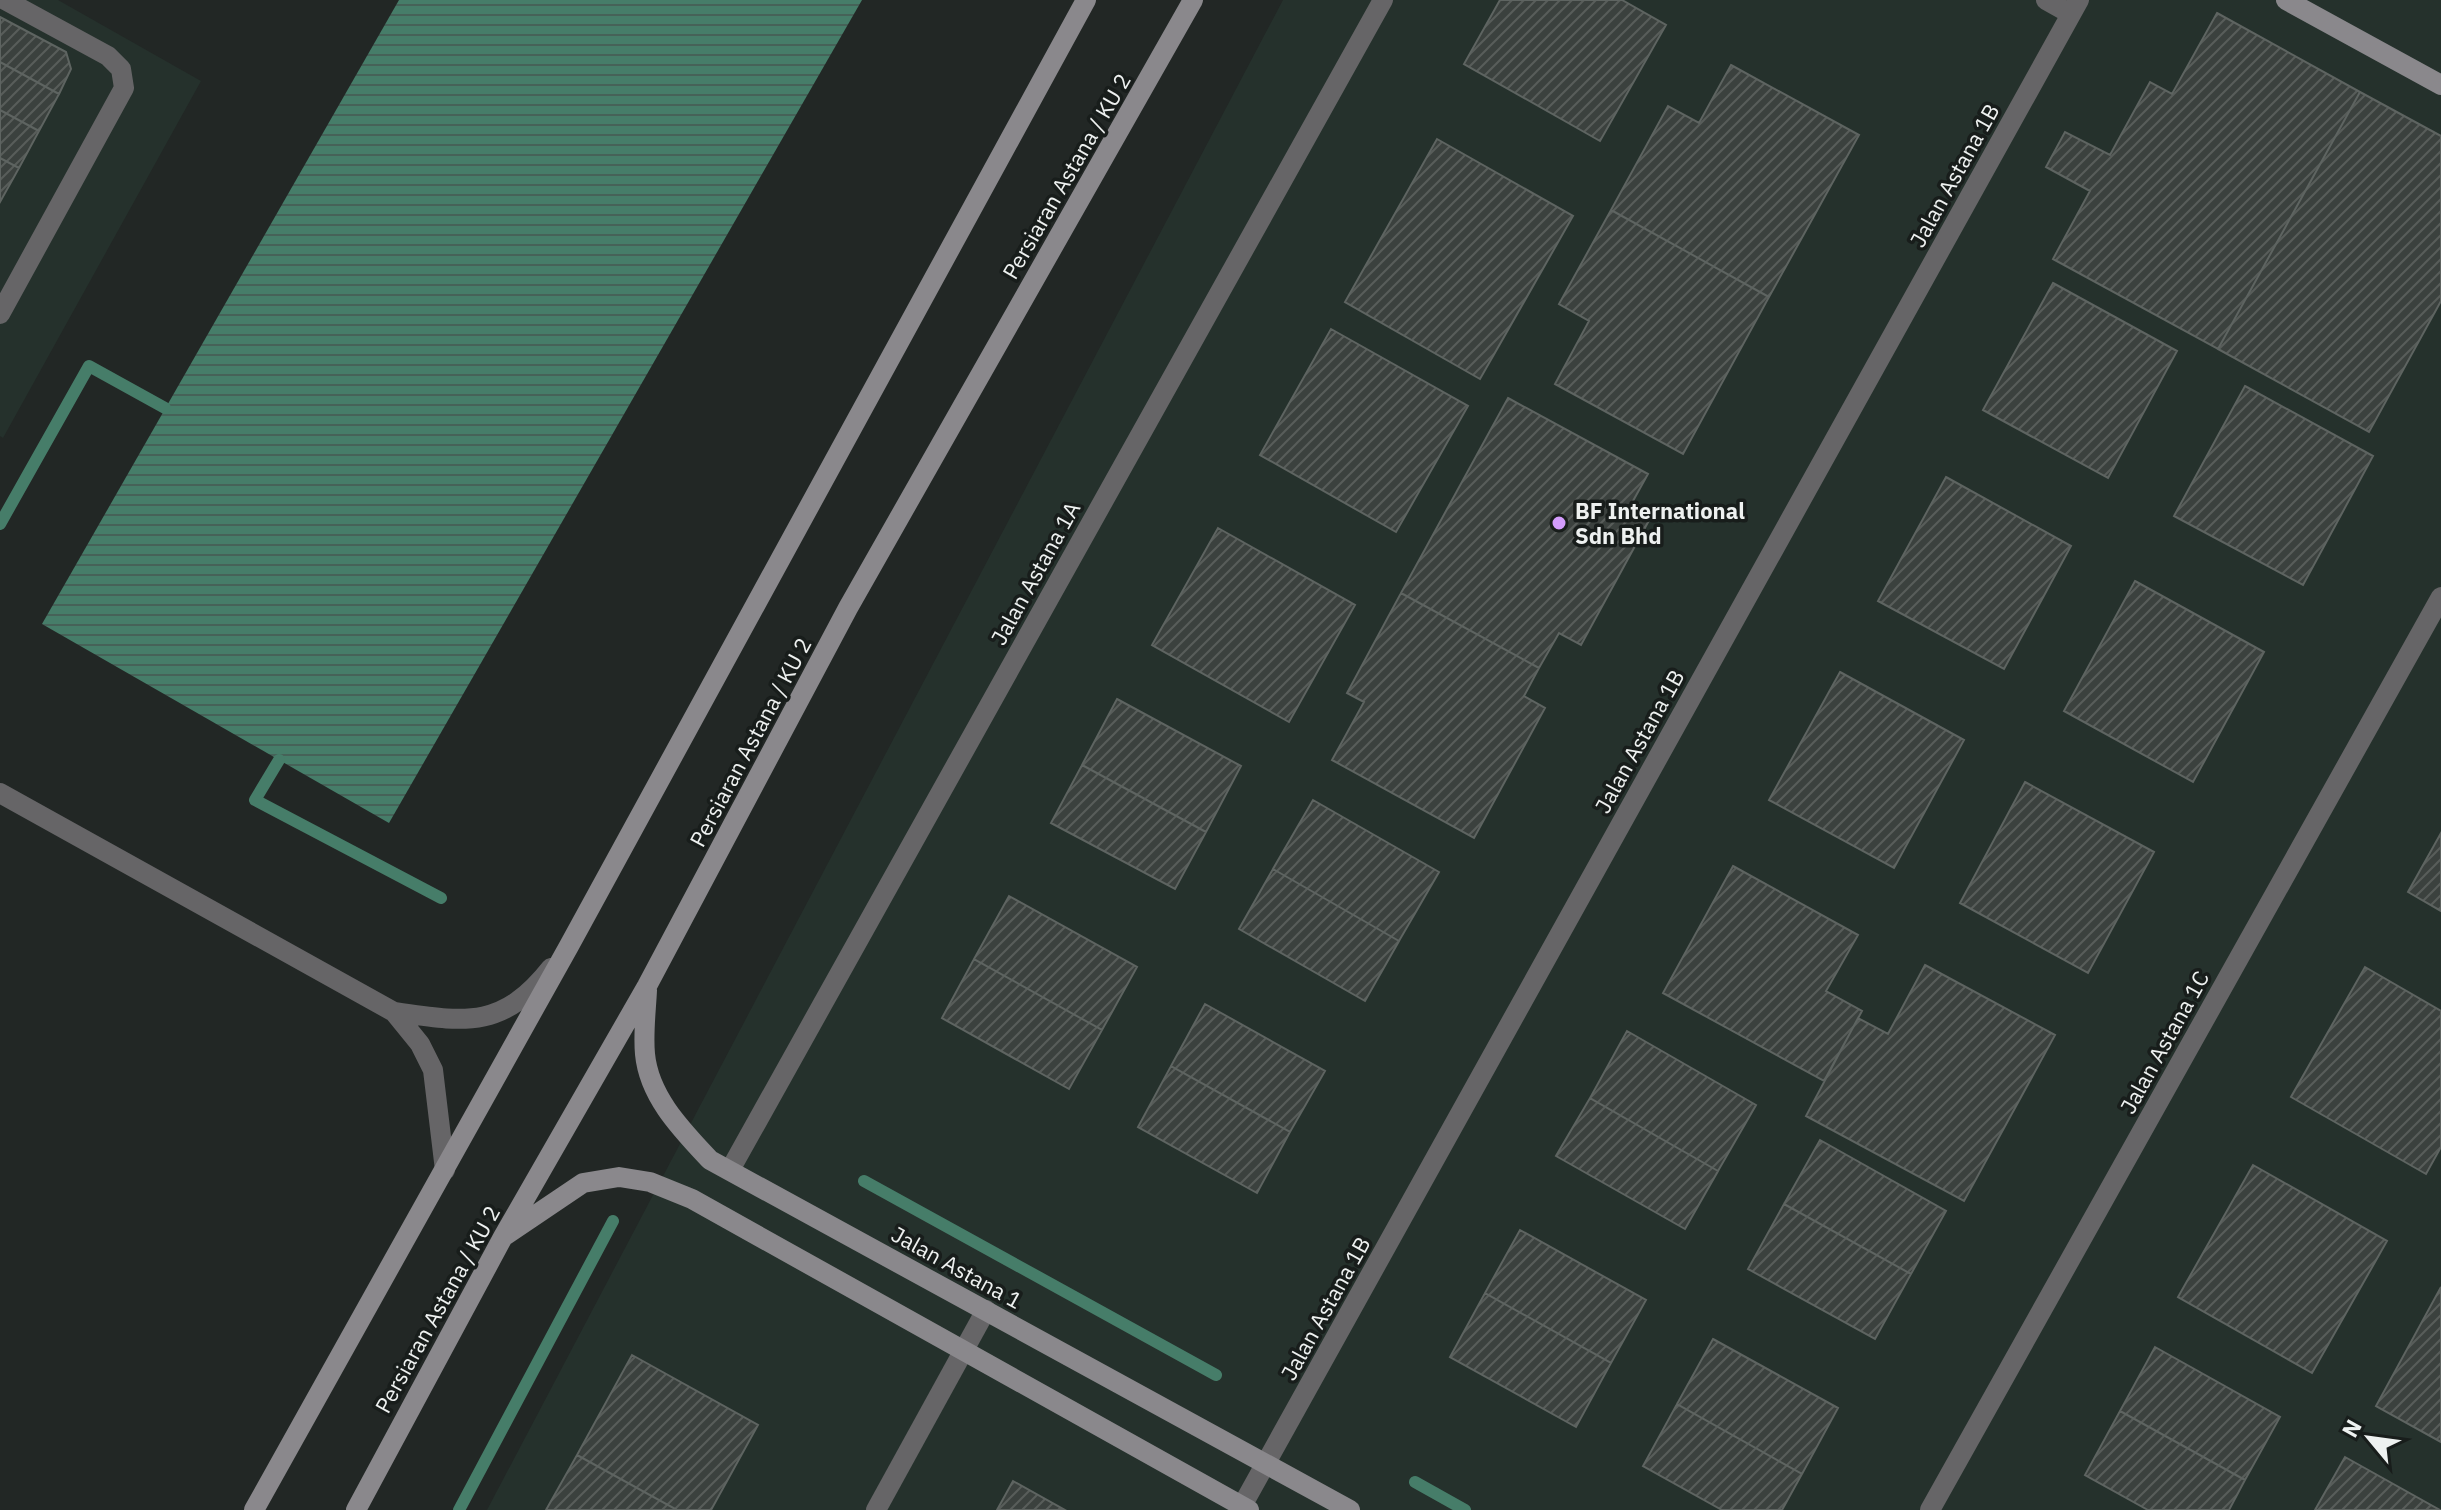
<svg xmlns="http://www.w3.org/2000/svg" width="2441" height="1510" font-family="'IBM Plex Sans',sans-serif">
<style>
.built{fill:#25312c}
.water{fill:url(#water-rules)}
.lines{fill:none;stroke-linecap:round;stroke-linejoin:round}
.stream{stroke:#467d69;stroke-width:12}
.building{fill:url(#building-hatch);stroke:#5e6461;stroke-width:2}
.lane{stroke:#666567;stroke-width:20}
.street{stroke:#666567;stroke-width:20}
.secondary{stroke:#8a888c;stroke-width:20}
.poi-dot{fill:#d39cfc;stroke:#181d1b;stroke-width:3}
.labels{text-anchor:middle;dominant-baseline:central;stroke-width:7;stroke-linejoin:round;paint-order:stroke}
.street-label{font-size:22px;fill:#eef1f0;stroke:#181d1b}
.poi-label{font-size:22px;font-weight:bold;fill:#eef1f0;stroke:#181d1b;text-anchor:start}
</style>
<defs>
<pattern id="water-rules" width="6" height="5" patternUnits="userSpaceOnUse" patternTransform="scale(2)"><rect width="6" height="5" fill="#467d69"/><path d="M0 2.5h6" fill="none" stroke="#466258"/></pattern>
<pattern id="building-hatch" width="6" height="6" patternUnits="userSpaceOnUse" patternTransform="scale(2)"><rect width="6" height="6" fill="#3b413e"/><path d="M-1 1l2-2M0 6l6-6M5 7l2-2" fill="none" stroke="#585d5a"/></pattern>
</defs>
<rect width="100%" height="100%" fill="#222725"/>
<path class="built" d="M 0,0 L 58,0 L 201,81 L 3,438 L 0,436 Z
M 1283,0 L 2441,0 L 2441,1510 L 487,1510 Z"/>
<path class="water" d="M 399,0 L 862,0 L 389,823 L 42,624 Z"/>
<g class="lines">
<path class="stream" d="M 0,524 L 89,366 L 165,408
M 279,760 L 255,800 L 441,898
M 864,1181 L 1216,1375
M 1415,1482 L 1465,1510
M 459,1510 L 613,1221"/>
</g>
<path class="building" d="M 1500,0 L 1622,0 L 1666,25 L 1600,141 L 1464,64 Z
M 2217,13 L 2360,92 L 2218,349 L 2053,259 L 2090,191 L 2046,167 L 2065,132 L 2110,155 L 2150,82 L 2172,94 Z
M 0,17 L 66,52 L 71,69 L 59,94 L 0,62 Z
M 0,62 L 59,94 L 39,131 L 0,110 Z
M 1731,65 L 1859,135 L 1769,297 L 1611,210 L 1668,106 L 1699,123 Z
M 2360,92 L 2441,136 L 2441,301 L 2369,432 L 2218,349 Z
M 0,110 L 39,131 L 19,168 L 0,158 Z
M 1437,139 L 1573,216 L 1480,379 L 1345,302 Z
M 0,158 L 19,168 L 0,202 Z
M 1611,210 L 1769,297 L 1683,454 L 1555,384 L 1589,321 L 1559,304 Z
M 2053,283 L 2177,351 L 2108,478 L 1983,410 Z
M 1331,329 L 1468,406 L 1396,532 L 1260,455 Z
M 2245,386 L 2373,456 L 2303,585 L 2174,516 Z
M 1508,398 L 1648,474 L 1633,501 L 1653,513 L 1581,645 L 1559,633 L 1539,668 L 1401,593 Z
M 1946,477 L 2071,546 L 2004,669 L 1878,601 Z
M 1218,528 L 1355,605 L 1289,722 L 1152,645 Z
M 2135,581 L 2264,652 L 2193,782 L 2064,711 Z
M 1401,593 L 1539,668 L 1524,696 L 1545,708 L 1474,838 L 1332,760 L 1364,702 L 1347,693 Z
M 1840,672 L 1964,740 L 1894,868 L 1769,800 Z
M 1117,699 L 1241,766 L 1206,832 L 1082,765 Z
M 1082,765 L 1206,832 L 1175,889 L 1051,823 Z
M 2025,782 L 2154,852 L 2088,973 L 1960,903 Z
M 1313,800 L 1439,872 L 1399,941 L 1273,869 Z
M 2441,833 L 2441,911 L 2408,892 Z
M 1733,866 L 1858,935 L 1826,991 L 1862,1011 L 1824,1081 L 1663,993 Z
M 1273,869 L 1399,941 L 1365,1001 L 1239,929 Z
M 1009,896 L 1137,967 L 1102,1030 L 974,959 Z
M 974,959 L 1102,1030 L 1069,1089 L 942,1018 Z
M 1925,965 L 2055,1035 L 1964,1201 L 1806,1116 L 1858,1018 L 1888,1034 Z
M 2365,967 L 2441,1011 L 2441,1147 L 2426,1174 L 2291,1097 Z
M 1205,1004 L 1325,1071 L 1290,1132 L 1171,1066 Z
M 1627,1031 L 1756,1105 L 1718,1171 L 1590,1098 Z
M 1171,1066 L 1290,1132 L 1257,1193 L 1138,1127 Z
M 1590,1098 L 1718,1171 L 1685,1229 L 1556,1156 Z
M 1820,1140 L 1946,1211 L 1911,1274 L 1784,1204 Z
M 2253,1165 L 2387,1241 L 2312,1373 L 2178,1297 Z
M 1784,1204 L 1911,1274 L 1875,1339 L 1748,1269 Z
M 1520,1230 L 1646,1300 L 1611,1363 L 1485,1293 Z
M 2441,1287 L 2441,1442 L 2376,1406 Z
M 1485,1293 L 1611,1363 L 1576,1427 L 1450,1357 Z
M 1713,1339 L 1838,1408 L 1802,1474 L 1677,1404 Z
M 2155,1347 L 2280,1417 L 2245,1480 L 2120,1411 Z
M 632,1355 L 758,1425 L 711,1510 L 677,1510 L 577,1455 Z
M 1677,1404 L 1802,1474 L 1782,1510 L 1722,1510 L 1643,1466 Z
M 2120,1411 L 2245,1480 L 2229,1510 L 2148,1510 L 2085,1475 Z
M 577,1455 L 677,1510 L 546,1510 Z
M 2345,1457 L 2440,1510 L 2315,1510 Z
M 1013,1481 L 1065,1510 L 997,1510 Z"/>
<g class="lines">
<path class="lane" d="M 876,1510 L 986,1310"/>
<path class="street" d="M 2046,0 L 2071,14
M 0,314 L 124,88 L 121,69 L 108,56 L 5,0
M 0,793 L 394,1012 C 465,1022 502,1030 551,968
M 394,1012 L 420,1044 L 433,1070 L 445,1170
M 730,1170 L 1383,0
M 1242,1506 L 2079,0
M 1930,1510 L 2441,597"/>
<path class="secondary" d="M 2286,0 L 2441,85
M 647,990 C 646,1011 643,1033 645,1054 C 649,1097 682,1130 710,1160 L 1350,1510
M 506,1235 L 583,1183 L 619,1177 L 650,1182 L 692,1199 L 1249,1510
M 254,1510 L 569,946 L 1086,0
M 356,1510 L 503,1237 L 647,986 L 848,608 L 1193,0"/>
</g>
<circle class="poi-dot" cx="1559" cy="523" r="8"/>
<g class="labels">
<g class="street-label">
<text transform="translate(1954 175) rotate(-61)">Jalan Astana 1B</text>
<text transform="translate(1066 176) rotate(-60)">Persiaran Astana / KU 2</text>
<text transform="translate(1035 573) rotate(-61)">Jalan Astana 1A</text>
<text transform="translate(1639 741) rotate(-61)">Jalan Astana 1B</text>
<text transform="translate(750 742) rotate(-62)">Persiaran Astana / KU 2</text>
<text transform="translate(2164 1042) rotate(-61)">Jalan Astana 1C</text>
<text transform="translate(957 1267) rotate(29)">Jalan Astana 1</text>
<text transform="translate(1325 1308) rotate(-61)">Jalan Astana 1B</text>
<text transform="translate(437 1309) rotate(-61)">Persiaran Astana / KU 2</text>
</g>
<g class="poi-label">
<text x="1575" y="510">BF International<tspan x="1575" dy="25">Sdn Bhd</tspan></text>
</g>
</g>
<g transform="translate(2369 1438) rotate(299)" stroke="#181d1b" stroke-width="6" paint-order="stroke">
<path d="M0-6L14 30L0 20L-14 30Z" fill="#eef1f0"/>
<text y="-12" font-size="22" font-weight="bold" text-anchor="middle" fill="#eef1f0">N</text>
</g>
</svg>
